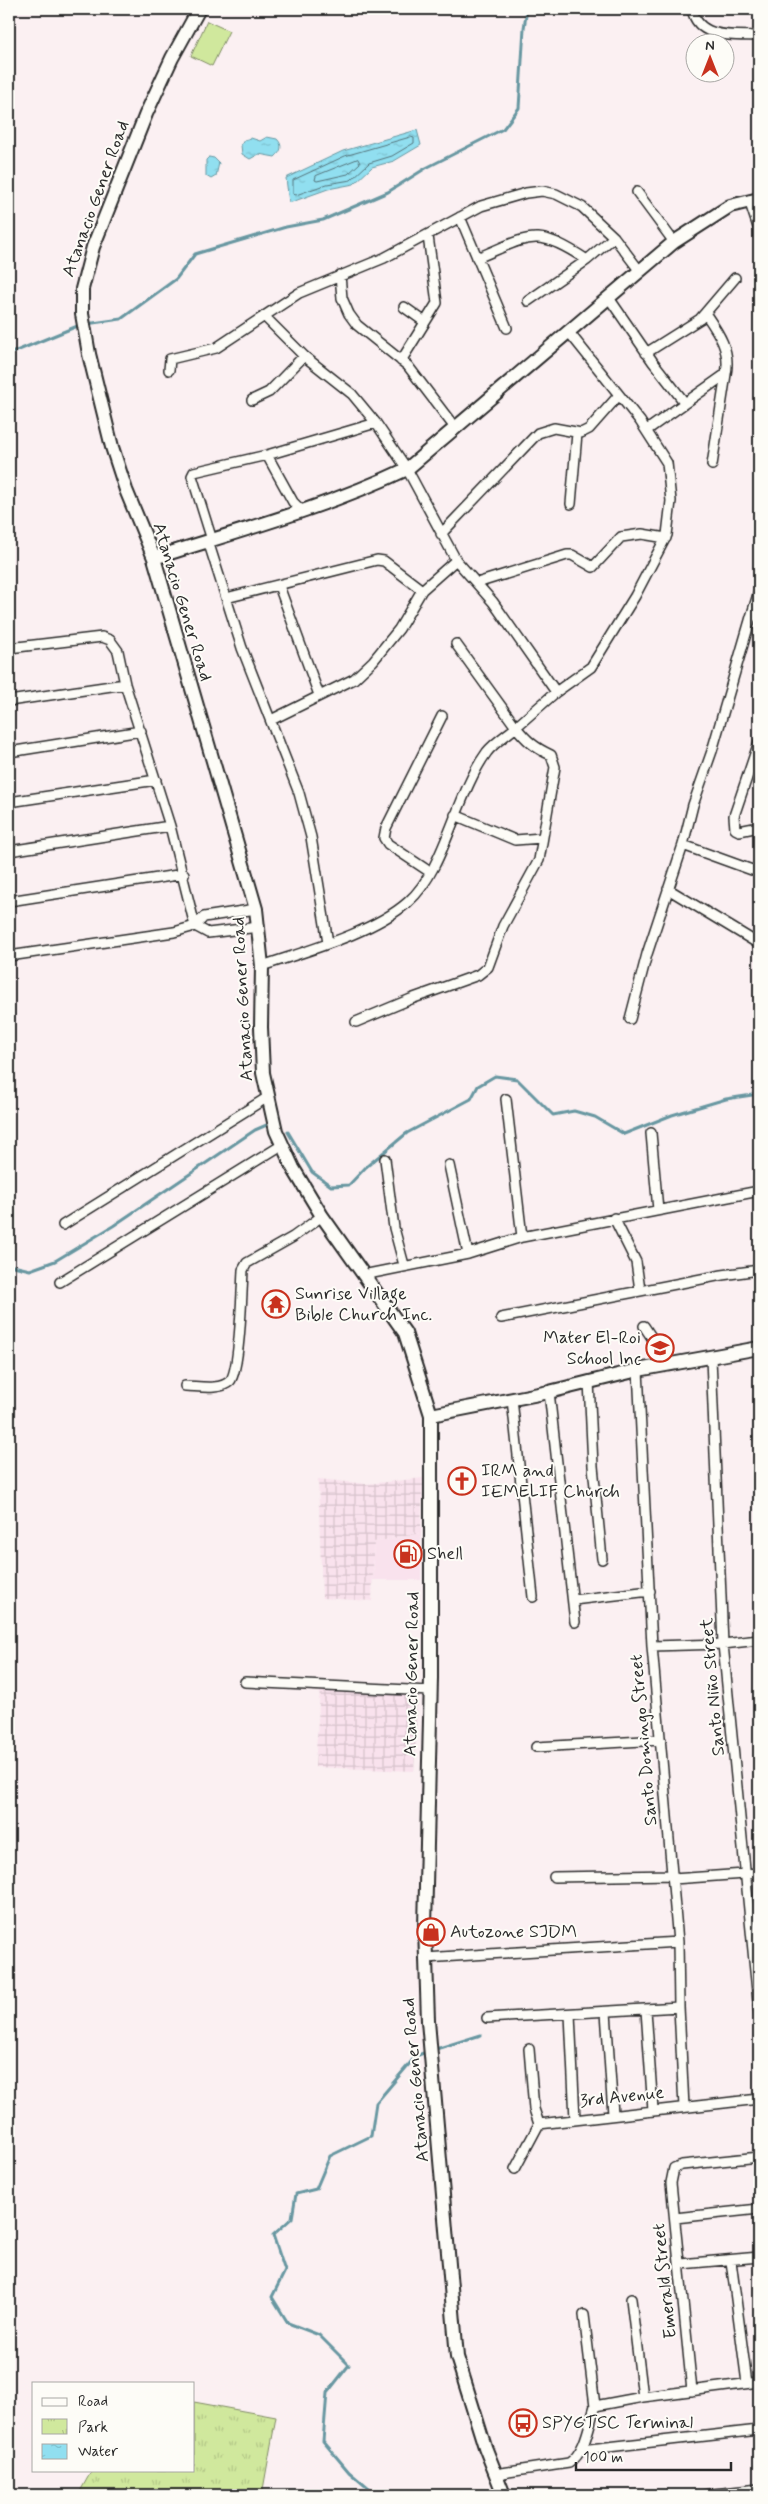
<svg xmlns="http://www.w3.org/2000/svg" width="768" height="2504" font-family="Mynerve,sans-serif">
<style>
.built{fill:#f9e2ed}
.industrial{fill:url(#industrial-grid)}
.green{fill:#d0e89d;stroke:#7e8a64}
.park{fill:url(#park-tufts);stroke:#7e8a64}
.water{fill:url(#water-ripples);stroke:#6897a1}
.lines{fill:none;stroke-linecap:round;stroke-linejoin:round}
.shore{stroke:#54737a;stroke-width:1}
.stream{stroke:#6897a1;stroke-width:3}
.street-casing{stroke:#2b2b2b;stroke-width:12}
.secondary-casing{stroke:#2b2b2b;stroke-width:16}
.street{stroke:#fdfcf7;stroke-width:9}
.secondary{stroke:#fdfcf7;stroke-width:12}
.labels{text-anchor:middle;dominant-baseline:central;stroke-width:4;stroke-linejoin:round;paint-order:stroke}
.street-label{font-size:18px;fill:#2b2b2b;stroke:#fdfcf7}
.poi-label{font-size:18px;fill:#2b2b2b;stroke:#fdfcf7;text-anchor:start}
</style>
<defs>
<pattern id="industrial-grid" width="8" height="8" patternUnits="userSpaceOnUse" patternTransform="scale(1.25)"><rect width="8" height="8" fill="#f9e2ed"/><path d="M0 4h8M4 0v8" fill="none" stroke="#d6c2cb"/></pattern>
<pattern id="park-tufts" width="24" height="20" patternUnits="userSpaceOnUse" patternTransform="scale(1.25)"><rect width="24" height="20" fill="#d0e89d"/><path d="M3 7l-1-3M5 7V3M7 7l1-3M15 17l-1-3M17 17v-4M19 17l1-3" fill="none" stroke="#b3c787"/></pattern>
<pattern id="water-ripples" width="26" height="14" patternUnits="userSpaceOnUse" patternTransform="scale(1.25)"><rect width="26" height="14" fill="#91dff0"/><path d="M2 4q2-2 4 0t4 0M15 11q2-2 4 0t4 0" fill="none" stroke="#7dc0ce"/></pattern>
</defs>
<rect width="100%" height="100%" fill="#fbf0f2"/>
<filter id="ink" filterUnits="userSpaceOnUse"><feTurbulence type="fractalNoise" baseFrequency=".02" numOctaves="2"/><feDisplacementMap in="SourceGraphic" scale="10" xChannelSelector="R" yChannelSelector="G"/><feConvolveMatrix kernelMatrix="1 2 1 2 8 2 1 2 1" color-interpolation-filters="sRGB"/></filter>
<g filter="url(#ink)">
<path class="built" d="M 421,1533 L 421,1580 L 373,1580 L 374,1542 Z"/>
<path class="industrial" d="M 423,1478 L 421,1533 L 374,1542 L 372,1601 L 322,1598 L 318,1479 L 367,1484 Z
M 320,1689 L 418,1694 L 414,1771 L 315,1767 Z"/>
<path class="green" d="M 207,21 L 229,31 L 212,66 L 191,56 Z"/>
<path class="park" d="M 194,2402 L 276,2417 L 262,2495 L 78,2495 L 92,2470 L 194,2470 Z"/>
<path class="water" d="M 417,130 L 421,145 L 394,161 L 372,167 L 354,184 L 328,189 L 289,203 L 286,178 L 343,151 Z
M 267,137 L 277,139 C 283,145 282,151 275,157 L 259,154 L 250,159 L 242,154 L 241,145 L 244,140 L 251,138 L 260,141 Z
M 209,157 L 214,158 L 219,163 L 216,176 L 211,179 L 206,176 L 206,160 Z"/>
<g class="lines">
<path class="shore" d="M 411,137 L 414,138 L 414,143 L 392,156 L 369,163 L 351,180 L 327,184 L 296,195 L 293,194 L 293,180 L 345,156 Z
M 358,159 L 360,163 L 348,174 L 317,181 L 315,180 L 316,176 Z"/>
<path class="stream" d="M 86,324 L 121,319 L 176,279 L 195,254 L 286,227 L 323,220 L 388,192 L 426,168 L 503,129 L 519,108 L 524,28 L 527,9
M 9,354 L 80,325
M 288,1132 L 312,1172 L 331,1186 L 349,1185 L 366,1167 L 407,1133 L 471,1099 L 478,1086 L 495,1076 L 517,1079 L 553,1115 L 574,1111 L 595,1117 L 624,1134 L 672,1115 L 726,1099 L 759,1094
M 9,1265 L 30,1270 L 55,1261 L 113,1226 L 255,1130 L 269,1124
M 436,2049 L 481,2035
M 376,2495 L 349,2472 L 323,2441 L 327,2393 L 349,2365 L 319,2335 L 288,2323 L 272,2297 L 285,2271 L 273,2235 L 292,2218 L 296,2194 L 316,2189 L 330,2156 L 371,2136 L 376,2103 L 416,2056 L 426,2052"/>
<g class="street-casing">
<path id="street" d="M 692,9 C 698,40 734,35 759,36
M 637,192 L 674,242
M 749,200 L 759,230
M 460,217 L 507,328
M 477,258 C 531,236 535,226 587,260
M 340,275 L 342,298 L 349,314 L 357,325 L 408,366 L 456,429
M 609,298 L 653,362 L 685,403 L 647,430
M 528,301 L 587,260 L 614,237
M 404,307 L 425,322
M 264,316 L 304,356 L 352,394 L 376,423 L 407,469 L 456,560 L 493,602 L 556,692
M 646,353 L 700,319 L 735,278
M 401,361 L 437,303 L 428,236
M 169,370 L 170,359 L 216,348 L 299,293 L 384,258 L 481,206 L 526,193 L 542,191 L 556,194 L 582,207 L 614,237 L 639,270
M 252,400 L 269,392 L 304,356
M 685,403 L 726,374 C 731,350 718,332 705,313
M 267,455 L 293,502 L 301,510
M 712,465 L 726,374
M 571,504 L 577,433
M 441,534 L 538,433 L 554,428 L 581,433 L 589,429 L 619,395
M 212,540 L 192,476 L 194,472 L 267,455 L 376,423
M 208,541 L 242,648 L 299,793 L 311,837 L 328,943
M 477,583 L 567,555 L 572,555 L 593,567 L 621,537 L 642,534 L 666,538
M 279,586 L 319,695
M 226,598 L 377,560 L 384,561 L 422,590
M 751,617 L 759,591
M 9,648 L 102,637 L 110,640 L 118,651 L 125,684 L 170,826 L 195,926
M 9,701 L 125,684
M 271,720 L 354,679 L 373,661 L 399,629 L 422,590 L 456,560
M 759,742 L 734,816 L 735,829 L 739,831 L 759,827
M 9,752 L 141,731
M 9,802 L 156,780
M 455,815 L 515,840 L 542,838
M 683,845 L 752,870 L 759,869
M 9,851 L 170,826
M 430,872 L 388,844 L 384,838 L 386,828 L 442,716
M 668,889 L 759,944
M 9,901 L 184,874
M 195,926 L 208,933 L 259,927
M 9,956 L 174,932 L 195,926 L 204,917 L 256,909
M 262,966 C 306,951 373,933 408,902 C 445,870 456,794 487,752 C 494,743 507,735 516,727 L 456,644
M 630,1019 L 647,954 L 683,845 L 693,805 L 712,751 L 751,617 L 759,614
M 356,1022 L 411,999 L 478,975 L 488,967 L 503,926 L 539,860 L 555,767 L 551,755 C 535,748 526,740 516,727 L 556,692 L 591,667 L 635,596 L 667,535 L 671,501 L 667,463 L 640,421 L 568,331
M 506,1099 L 522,1237
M 651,1133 L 658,1210
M 385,1159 L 394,1228 L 404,1265
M 449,1165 L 468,1254
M 614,1218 L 636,1262 L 640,1290
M 63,1225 L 268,1097
M 363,1275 L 468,1254 L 522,1237 L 759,1191
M 60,1282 L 282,1145
M 501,1318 L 722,1275 L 759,1270
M 644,1326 L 670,1365
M 711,1358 L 723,1644 L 759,2012
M 638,1370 L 652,1646 L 678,1942 L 679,2007 L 684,2107
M 589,1381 L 593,1466 L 602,1559
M 185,1386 C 197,1386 220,1391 230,1381 C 240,1370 242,1289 243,1270 L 247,1263 L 293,1237 L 322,1216
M 549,1392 L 575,1622
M 512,1399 L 533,1597
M 573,1600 L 650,1591
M 652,1646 L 723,1644 L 759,1640
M 245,1682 L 430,1691
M 536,1747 L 661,1740
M 554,1877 L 673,1875
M 673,1879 L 759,1873
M 425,1958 L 678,1942
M 646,2010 L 653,2110
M 606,2012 L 613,2114
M 570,2014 L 575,2119
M 487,2018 L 679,2007
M 529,2049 L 534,2109 L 539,2124
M 515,2169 L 539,2124 L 759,2099
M 675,2218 L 759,2209
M 731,2261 L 747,2383
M 681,2264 L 759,2257
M 631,2299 L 643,2397
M 584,2315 L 595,2406
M 692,2391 L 671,2183 L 674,2168 L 682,2165 L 759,2157
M 581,2450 L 759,2430
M 495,2474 L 569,2463 C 586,2452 589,2424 595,2406 L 643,2397 L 759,2382
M 705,2495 L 759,2489"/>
</g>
<g class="secondary-casing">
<path id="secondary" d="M 199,9 L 172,58 L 146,114 L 93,247 L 82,289 L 82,314 L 89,354 L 112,447 L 126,490 L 154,558 L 256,909 L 262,966 L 261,1027 L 263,1073 L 276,1131 L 293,1168 L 322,1216 L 405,1333 L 431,1415 L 431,1678 L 425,1927 L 428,2021 L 457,2357 L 485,2447 L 504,2495
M 154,558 C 239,531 327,507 407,469 L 674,242 L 730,206 L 759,199
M 431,1415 L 549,1392 L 638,1370 L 759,1348"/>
</g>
<use href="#street" class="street"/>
<use href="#secondary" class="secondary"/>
</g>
</g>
<defs>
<g id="temple-ring" transform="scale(1.4375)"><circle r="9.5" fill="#fdfcf7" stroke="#c8321e" stroke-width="1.5"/><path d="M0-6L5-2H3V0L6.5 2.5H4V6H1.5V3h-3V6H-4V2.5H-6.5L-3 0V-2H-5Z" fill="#c8321e"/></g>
<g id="school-ring" transform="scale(1.4375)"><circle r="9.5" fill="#fdfcf7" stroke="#c8321e" stroke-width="1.5"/><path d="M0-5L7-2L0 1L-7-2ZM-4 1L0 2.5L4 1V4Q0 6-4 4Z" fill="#c8321e"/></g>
<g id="church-ring" transform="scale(1.4375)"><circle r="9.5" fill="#fdfcf7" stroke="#c8321e" stroke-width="1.5"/><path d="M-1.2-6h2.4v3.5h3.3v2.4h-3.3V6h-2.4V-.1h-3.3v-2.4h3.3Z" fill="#c8321e"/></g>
<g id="fuel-ring" transform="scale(1.4375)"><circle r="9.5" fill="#fdfcf7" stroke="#c8321e" stroke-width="1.5"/><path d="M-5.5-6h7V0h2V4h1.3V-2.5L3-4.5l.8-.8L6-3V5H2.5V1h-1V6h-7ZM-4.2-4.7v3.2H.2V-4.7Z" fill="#c8321e"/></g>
<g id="shop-ring" transform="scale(1.4375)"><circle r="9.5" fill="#fdfcf7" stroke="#c8321e" stroke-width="1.5"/><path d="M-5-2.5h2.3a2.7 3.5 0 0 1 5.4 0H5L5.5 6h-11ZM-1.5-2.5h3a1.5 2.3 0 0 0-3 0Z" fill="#c8321e"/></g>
<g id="bus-ring" transform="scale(1.4375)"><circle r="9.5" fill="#fdfcf7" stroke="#c8321e" stroke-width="1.5"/><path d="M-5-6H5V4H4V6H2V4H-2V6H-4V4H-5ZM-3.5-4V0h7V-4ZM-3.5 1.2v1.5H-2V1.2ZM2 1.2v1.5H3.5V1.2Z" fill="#c8321e"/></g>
</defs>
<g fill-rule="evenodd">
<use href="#temple-ring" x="276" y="1304"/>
<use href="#school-ring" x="660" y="1348"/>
<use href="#church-ring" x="462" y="1481"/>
<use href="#fuel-ring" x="408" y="1554"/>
<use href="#shop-ring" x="431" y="1932"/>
<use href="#bus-ring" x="523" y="2423"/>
</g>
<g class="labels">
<g class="street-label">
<text transform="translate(96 199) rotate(-70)">Atanacio Gener Road</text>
<text transform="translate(182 602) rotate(73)">Atanacio Gener Road</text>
<text transform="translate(243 999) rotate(-93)">Atanacio Gener Road</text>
<text transform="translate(412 1674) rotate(-89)">Atanacio Gener Road</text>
<text transform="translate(713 1687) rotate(-95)">Santo Niño Street</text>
<text transform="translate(644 1740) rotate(-95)">Santo Domingo Street</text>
<text transform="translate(416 2080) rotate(-95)">Atanacio Gener Road</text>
<text transform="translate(622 2097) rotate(-6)">3rd Avenue</text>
<text transform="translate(665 2281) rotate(-96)">Emerald Street</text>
</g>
<g class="poi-label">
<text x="295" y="1294">Sunrise Village<tspan x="295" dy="21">Bible Church Inc.</tspan></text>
<text x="641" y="1338" text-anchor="end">Mater El-Roi<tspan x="641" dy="21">School Inc</tspan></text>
<text x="481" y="1471">IRM and<tspan x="481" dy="21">IEMELIF Church</tspan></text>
<text x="427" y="1554">Shell</text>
<text x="450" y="1932">Autozone SJDM</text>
<text x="542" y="2423">SPYGTSC Terminal</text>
</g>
</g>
<rect width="768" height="2504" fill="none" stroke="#fdfcf7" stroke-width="30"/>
<rect x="15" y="15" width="738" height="2474" fill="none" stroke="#2b2b2b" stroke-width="2" filter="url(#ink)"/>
<rect x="32" y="2382" width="162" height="90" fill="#fdfcf7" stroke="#a9a8a5"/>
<rect x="42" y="2398" width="25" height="8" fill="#fdfcf7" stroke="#a9a8a5"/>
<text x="78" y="2406" font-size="15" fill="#2b2b2b">Road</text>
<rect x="42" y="2419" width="25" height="15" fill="url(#park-tufts)" stroke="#a9a8a5"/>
<text x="78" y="2432" font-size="15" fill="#2b2b2b">Park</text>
<rect x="42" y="2444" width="25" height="15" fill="url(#water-ripples)" stroke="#a9a8a5"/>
<text x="78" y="2456" font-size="15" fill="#2b2b2b">Water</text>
<g transform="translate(710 58)"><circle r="24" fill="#fdfcf7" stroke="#a9a8a5"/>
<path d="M0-4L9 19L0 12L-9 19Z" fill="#c8321e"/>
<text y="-8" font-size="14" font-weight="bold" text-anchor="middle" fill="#2b2b2b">N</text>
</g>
<path d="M576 2462v8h155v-8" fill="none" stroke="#2b2b2b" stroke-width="2.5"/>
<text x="583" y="2462" font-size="15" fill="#2b2b2b" stroke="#fdfcf7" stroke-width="4" paint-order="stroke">100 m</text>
</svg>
